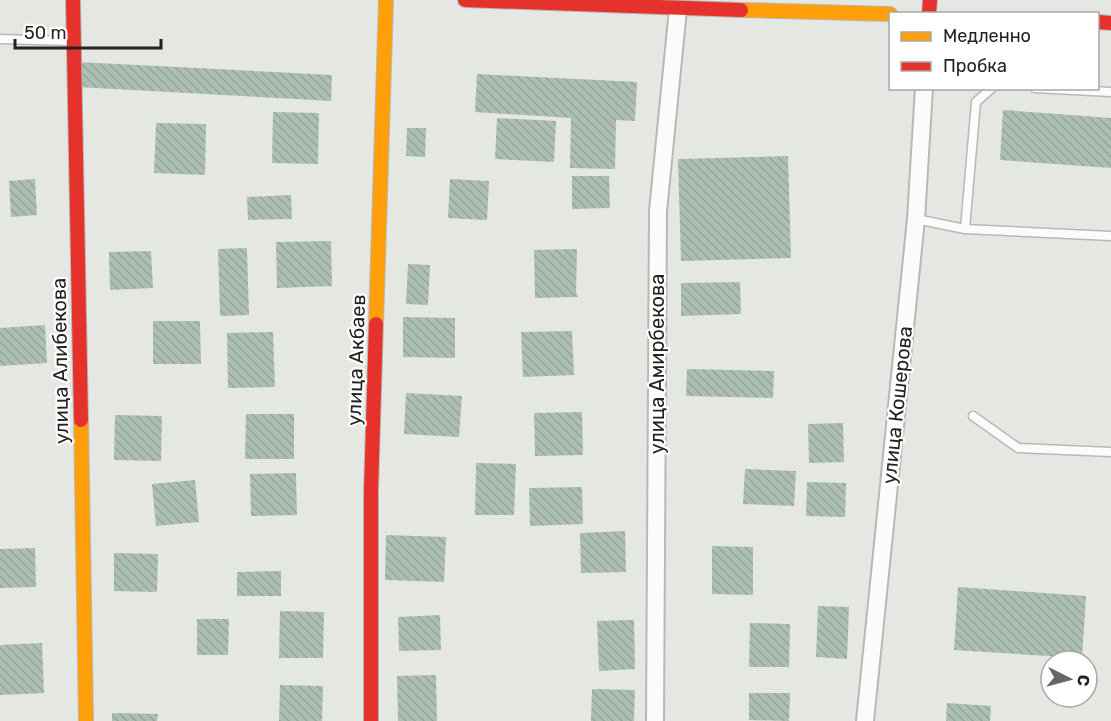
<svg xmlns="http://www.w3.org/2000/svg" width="1111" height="721" font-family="Rubik,sans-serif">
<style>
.building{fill:url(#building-back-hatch)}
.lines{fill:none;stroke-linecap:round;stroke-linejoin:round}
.lane-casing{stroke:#b8b9b6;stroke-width:11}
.street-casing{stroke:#b8b9b6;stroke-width:20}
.slow-casing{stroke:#b8b9b6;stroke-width:16}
.jam-casing{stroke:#b8b9b6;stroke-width:16}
.lane{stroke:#fbfbfb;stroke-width:8}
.street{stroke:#fbfbfb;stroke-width:16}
.slow{stroke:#ff9f0a;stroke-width:14}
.jam{stroke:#e5322d;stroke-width:14}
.labels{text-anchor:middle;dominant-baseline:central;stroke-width:4.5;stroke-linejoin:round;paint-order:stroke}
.street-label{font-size:20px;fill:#222321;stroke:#fff}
</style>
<defs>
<pattern id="building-back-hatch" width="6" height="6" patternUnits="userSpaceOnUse" patternTransform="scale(1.5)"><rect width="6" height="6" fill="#adbfb5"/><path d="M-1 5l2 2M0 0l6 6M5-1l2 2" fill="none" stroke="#95a49b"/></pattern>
</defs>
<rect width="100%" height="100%" fill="#e5e7e3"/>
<path class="building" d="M 78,62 L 332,75 L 331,101 L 77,87 Z
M 477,74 L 637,82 L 635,121 L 616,120 L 615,169 L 570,168 L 571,118 L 475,112 Z
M 1003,110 L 1111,118 L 1111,168 L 1000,160 Z
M 273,112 L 319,113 L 318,164 L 272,163 Z
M 497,118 L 556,121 L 554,162 L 495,159 Z
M 156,123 L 206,124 L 205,175 L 154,173 Z
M 407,128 L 426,128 L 425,157 L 406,156 Z
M 788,156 L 791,258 L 681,261 L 678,159 Z
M 572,176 L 609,176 L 610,208 L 572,209 Z
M 35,179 L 37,215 L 11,217 L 9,181 Z
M 450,179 L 489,181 L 487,220 L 448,218 Z
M 291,195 L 292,219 L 248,220 L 247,197 Z
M 331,241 L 332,286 L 277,288 L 276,242 Z
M 247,248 L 249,315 L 220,316 L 218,249 Z
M 577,249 L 576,292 L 578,297 L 535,298 L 534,250 Z
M 151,251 L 153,288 L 110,290 L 109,252 Z
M 408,264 L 430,265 L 428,305 L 406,304 Z
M 740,282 L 741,314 L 681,316 L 681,283 Z
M 403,317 L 455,318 L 455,358 L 403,357 Z
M 153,321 L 200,321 L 201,364 L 153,364 Z
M 45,325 L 47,363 L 0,366 L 0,328 Z
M 572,331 L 574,375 L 523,377 L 521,332 Z
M 273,332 L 275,387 L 228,388 L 227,333 Z
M 687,369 L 774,371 L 773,398 L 686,396 Z
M 406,393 L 462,396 L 459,437 L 404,434 Z
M 582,412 L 583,455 L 535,456 L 534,413 Z
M 246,414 L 294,414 L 294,459 L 245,459 Z
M 115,415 L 162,416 L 161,461 L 114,460 Z
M 843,423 L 844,462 L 809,463 L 808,424 Z
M 476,463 L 516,464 L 514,515 L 475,515 Z
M 745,469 L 796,471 L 794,506 L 743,504 Z
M 296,473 L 297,515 L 251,516 L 250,474 Z
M 195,480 L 199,522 L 156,526 L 152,484 Z
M 807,482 L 846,483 L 845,517 L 806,516 Z
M 582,487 L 583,524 L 530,526 L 529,488 Z
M 625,531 L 626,572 L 581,573 L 580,533 Z
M 386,535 L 446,537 L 444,582 L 385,580 Z
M 712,546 L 753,547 L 753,595 L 712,594 Z
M 35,548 L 36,587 L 0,588 L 0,549 Z
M 114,553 L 158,554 L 157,592 L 114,591 Z
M 281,571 L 281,596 L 237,596 L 237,572 Z
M 958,587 L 1086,596 L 1082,658 L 954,650 Z
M 818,606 L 849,607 L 847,659 L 816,657 Z
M 280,611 L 324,612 L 323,658 L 279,658 Z
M 440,615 L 441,650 L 399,651 L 398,617 Z
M 197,619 L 229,619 L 228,655 L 197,655 Z
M 634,620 L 635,669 L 599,671 L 597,621 Z
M 750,623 L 790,624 L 789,667 L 749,667 Z
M 42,643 L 44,693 L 0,695 L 0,645 Z
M 436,675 L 437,721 L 398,721 L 397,676 Z
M 280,685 L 323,686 L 322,721 L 279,721 Z
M 592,689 L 635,690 L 634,721 L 591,721 Z
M 749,693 L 790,693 L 789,721 L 749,720 Z
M 947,703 L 991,706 L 990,721 L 946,721 Z
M 112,713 L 158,714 L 157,721 L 112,721 Z"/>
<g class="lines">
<g class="lane-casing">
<path id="lane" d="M 0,39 L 70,41
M 1035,88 L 1111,92
M 916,219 L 965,229 L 1111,236
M 965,229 L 976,102 L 992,88
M 973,416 L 1018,448 L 1111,452"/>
</g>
<g class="street-casing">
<path id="street" d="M 655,721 L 658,211 L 678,9
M 865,721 L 916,219 L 924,88"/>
</g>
<g class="slow-casing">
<path id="slow" d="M 741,10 L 890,14
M 376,324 L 386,0
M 81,420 L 86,721"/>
</g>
<g class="jam-casing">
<path id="jam" d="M 73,0 L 81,420
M 465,0 L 741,10
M 929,14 L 930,0
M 1098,22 L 1111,23
M 371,721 L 371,491 L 376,324"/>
</g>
<use href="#lane" class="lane"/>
<use href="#street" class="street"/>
<use href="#slow" class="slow"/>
<use href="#jam" class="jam"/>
</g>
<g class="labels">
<g class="street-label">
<text transform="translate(356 360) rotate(-88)">улица Акбаев</text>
<text transform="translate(60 361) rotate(-91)">улица Алибекова</text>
<text transform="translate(657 364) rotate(-90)">улица Амирбекова</text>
<text transform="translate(897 405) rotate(-84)">улица Кошерова</text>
</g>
</g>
<rect x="889" y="12" width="210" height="78" fill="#ffffff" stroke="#a7a7a6" stroke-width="1.5"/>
<rect x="901" y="32" width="30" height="9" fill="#ff9f0a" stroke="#a7a7a6" stroke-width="1.5"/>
<text x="943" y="42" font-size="18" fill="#222321">Медленно</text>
<rect x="901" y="62" width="30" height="9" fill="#e5322d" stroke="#a7a7a6" stroke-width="1.5"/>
<text x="943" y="72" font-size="18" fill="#222321">Пробка</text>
<g transform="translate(1069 679) rotate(96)"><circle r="28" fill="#ffffff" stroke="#a7a7a6" stroke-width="1.5"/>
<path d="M0-4.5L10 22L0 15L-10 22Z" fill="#666865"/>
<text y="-9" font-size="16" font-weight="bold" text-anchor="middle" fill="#222321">С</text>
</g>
<path d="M15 39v9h146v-9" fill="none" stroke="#222321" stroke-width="3"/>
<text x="24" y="39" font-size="18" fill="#222321" stroke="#ffffff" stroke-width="4.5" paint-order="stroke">50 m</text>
</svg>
